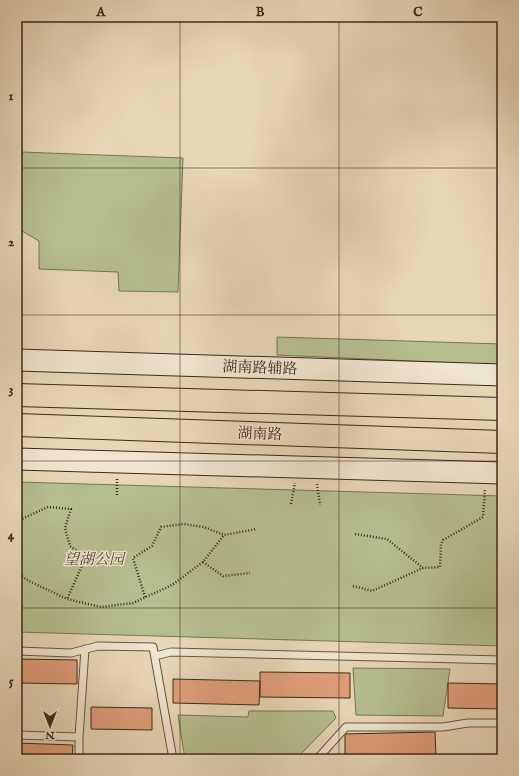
<svg xmlns="http://www.w3.org/2000/svg" width="519" height="776" font-family="'IM FELL English','Noto Serif SC',serif">
<style>
.green{fill:#b6be8e;stroke:#787454}
.building{fill:#e09e7b;stroke:#3a2a1b}
.lines{fill:none;stroke-linecap:round;stroke-linejoin:round}
.lane-casing{stroke:#665542;stroke-width:9}
.secondary-casing{stroke:#3a2a1b;stroke-width:23}
.primary-casing{stroke:#3a2a1b;stroke-width:24}
.path{stroke:#3a2a1b;stroke-width:2.5;stroke-dasharray:1 2;stroke-linecap:butt}
.lane{stroke:#f0e5d0;stroke-width:7}
.secondary{stroke:#f0e5d0;stroke-width:21}
.primary{stroke:#e8d7b7;stroke-width:22}
.grid{fill:none;stroke:#3a2a1b;stroke-width:1;stroke-opacity:0.55}
.labels{text-anchor:middle;dominant-baseline:central;stroke-width:3;stroke-linejoin:round;paint-order:stroke}
.street-label{font-size:15px;fill:#3a2a1b;stroke:#f0e5d0}
.park-label{font-size:15px;font-style:italic;fill:#534832;stroke:#f0e5d0}
.neatline{fill:none;stroke:#3a2a1b;stroke-width:1.5}
.grid-label{font-size:13px;text-anchor:middle;font-weight:bold;fill:#3a2a1b}
</style>
<rect width="100%" height="100%" fill="#e8d7b7"/>
<filter id="stains"><feTurbulence type="fractalNoise" baseFrequency=".005" numOctaves="4"/><feColorMatrix values="0 0 0 0 .2 0 0 0 0 .09 0 0 0 0 .02 0 0 0 .5 -.17"/></filter>
<radialGradient id="worn" r=".72"><stop offset=".6" stop-color="#630" stop-opacity="0"/><stop offset="1" stop-color="#630" stop-opacity=".3"/></radialGradient>
<path class="green" d="M 20,152 L 183,158 L 178,292 L 119,291 L 118,272 L 39,269 L 39,241 L 17,228 L 17,165 Z
M 277,337 L 502,344 L 502,365 L 277,355 Z
M 17,482 L 502,496 L 502,646 L 17,632 Z
M 353,668 L 450,669 L 443,716 L 356,715 Z
M 249,711 L 333,711 L 336,718 L 296,759 L 185,759 L 178,715 L 248,717 Z"/>
<path class="building" d="M 17,659 L 77,660 L 77,684 L 17,683 Z
M 260,672 L 350,673 L 350,698 L 260,697 Z
M 173,679 L 260,681 L 259,705 L 173,703 Z
M 448,683 L 502,684 L 502,709 L 448,708 Z
M 91,707 L 152,708 L 152,730 L 91,729 Z
M 435,732 L 436,757 L 345,759 L 345,734 Z
M 17,743 L 73,745 L 72,759 L 17,759 Z"/>
<g class="lines">
<g class="lane-casing">
<path id="lane" d="M 17,651 L 71,653 L 98,646 L 153,647 L 173,759
M 155,656 L 171,652 L 502,660
M 17,735 L 79,737 L 79,759
M 79,737 L 85,649
M 317,759 L 346,727 L 443,727 L 468,723 L 502,723"/>
</g>
<g class="secondary-casing">
<path id="secondary" d="M 17,360 L 502,375
M 17,459 L 502,473"/>
</g>
<g class="primary-casing">
<path id="primary" d="M 17,395 L 502,409
M 17,425 L 502,442"/>
</g>
<path class="path" d="M 317,484 L 320,505
M 117,495 L 117,478
M 291,504 L 295,483
M 17,521 L 48,507 L 71,509 L 65,528 L 70,546 L 86,557 L 67,599
M 355,534 L 387,539 L 423,568
M 203,562 L 223,576 L 250,573
M 17,573 L 29,581 L 67,599 L 101,607 L 133,603 L 172,585 L 203,562 L 224,535 L 257,529
M 353,586 L 372,591 L 423,568 L 440,567 L 441,545 L 443,540 L 483,517 L 485,490
M 145,597 L 133,558 L 152,546 L 161,527 L 183,524 L 204,527 L 224,535"/>
<use href="#lane" class="lane"/>
<use href="#secondary" class="secondary"/>
<use href="#primary" class="primary"/>
</g>
<path class="grid" d="M 180,17 L 180,759M 339,17 L 339,759M 17,168 L 502,168M 17,315 L 502,315M 17,461 L 502,461M 17,608 L 502,608"/>
<g class="labels">
<g class="street-label">
<text transform="translate(260 368) rotate(2)">湖南路辅路</text>
<text transform="translate(260 434) rotate(2)">湖南路</text>
</g>
<g class="park-label">
<text x="94" y="559">望湖公园</text>
</g>
</g>
<rect width="519" height="776" fill="none" stroke="#e8d7b7" stroke-width="44"/>
<g transform="translate(50 726) rotate(180)" stroke="#f0e5d0" stroke-width="3" paint-order="stroke">
<path d="M0-3L7 15L0 10L-7 15Z" fill="#3a2a1b"/>
<text y="-6" font-size="11" font-weight="bold" text-anchor="middle" fill="#3a2a1b">N</text>
</g>
<rect x="22" y="22" width="475" height="732" class="neatline"/>
<g class="grid-label">
<text x="101" y="16">A</text>
<text x="260" y="16">B</text>
<text x="418" y="16">C</text>
<text x="11" y="100">1</text>
<text x="11" y="246">2</text>
<text x="11" y="393">3</text>
<text x="11" y="539">4</text>
<text x="11" y="685">5</text>
</g>
<rect width="100%" height="100%" filter="url(#stains)"/>
<rect width="100%" height="100%" fill="url(#worn)"/>
</svg>
